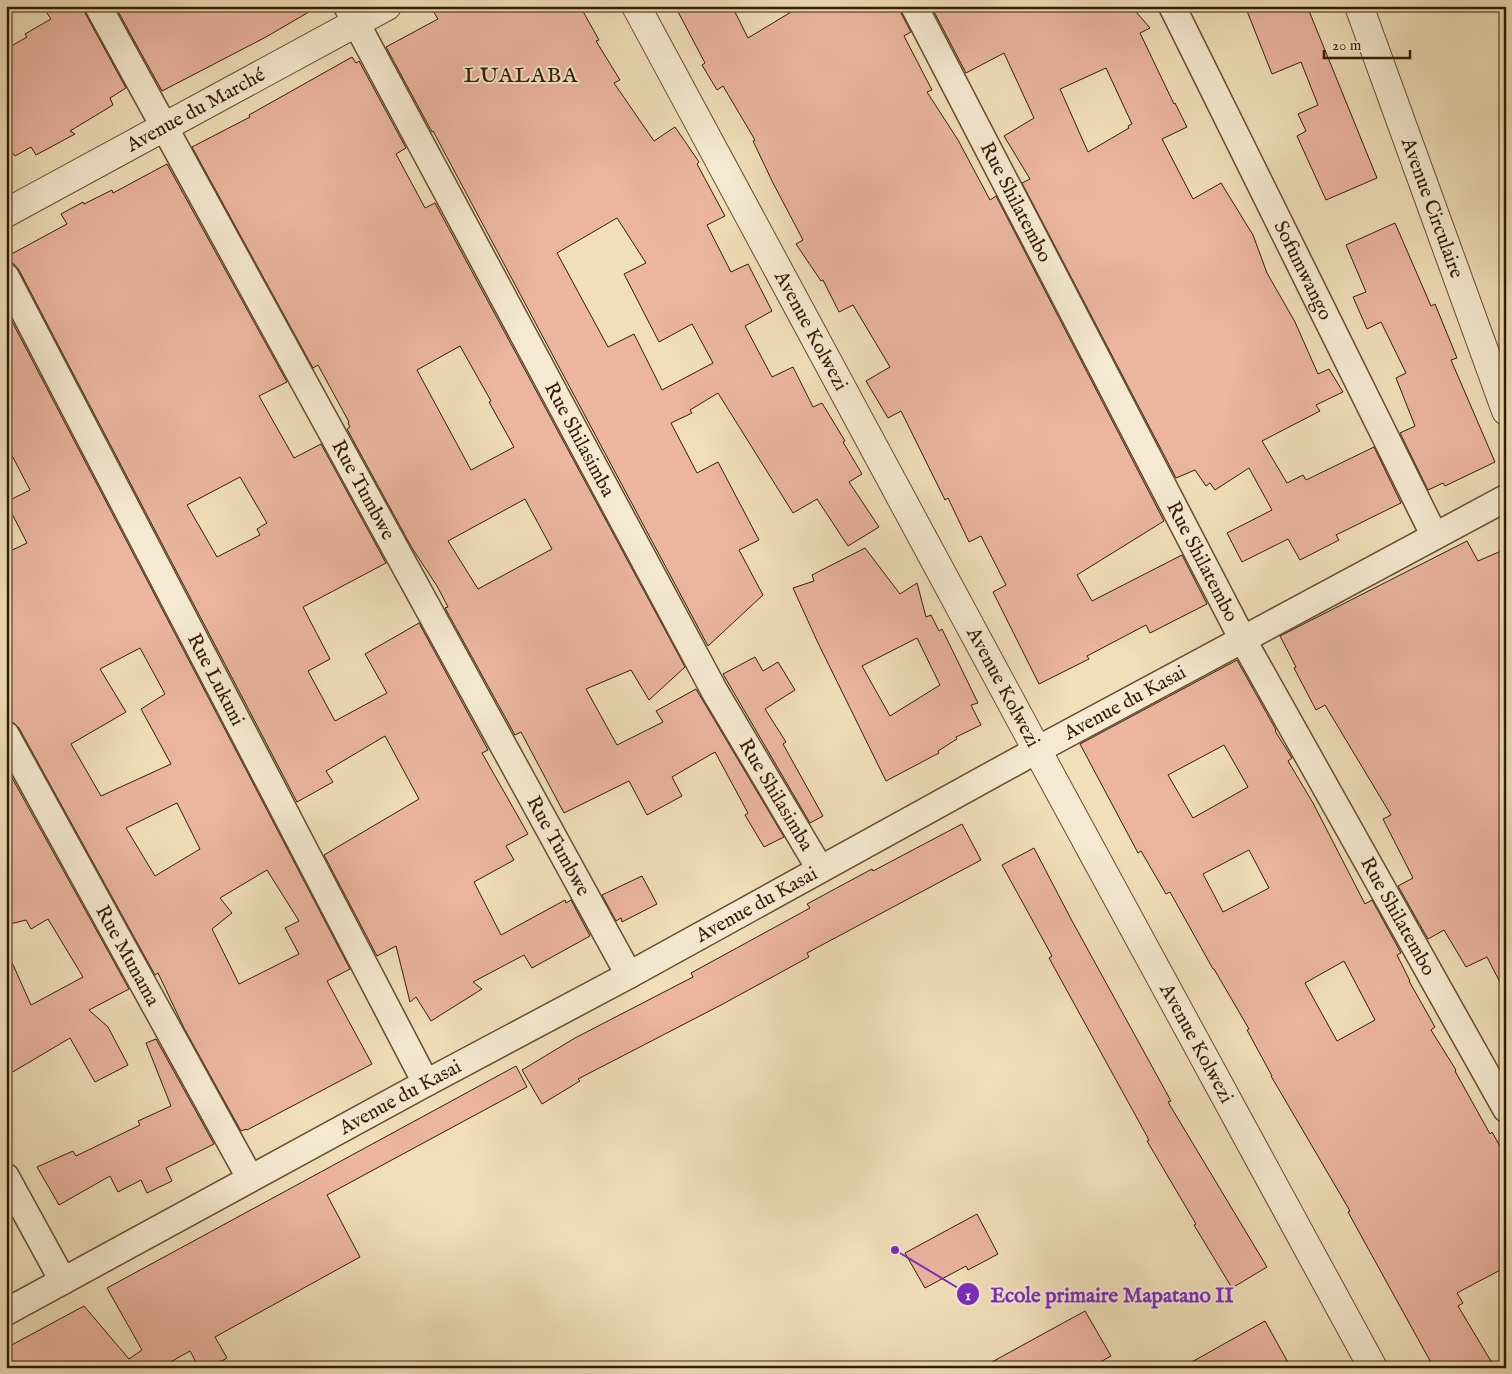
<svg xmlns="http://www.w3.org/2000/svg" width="1512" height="1374" font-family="'IM FELL English',serif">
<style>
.building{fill:#ebb5a0;stroke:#341c03;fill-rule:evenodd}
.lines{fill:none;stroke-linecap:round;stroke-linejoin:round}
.minor-casing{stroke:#634d30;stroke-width:29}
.tertiary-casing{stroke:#634d30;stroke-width:30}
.minor{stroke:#f5ead1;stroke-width:26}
.tertiary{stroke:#f5ead1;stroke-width:28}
.labels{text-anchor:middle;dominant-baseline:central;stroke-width:4;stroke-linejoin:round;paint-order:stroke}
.street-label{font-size:20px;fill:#341c03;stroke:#f5ead1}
.quarter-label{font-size:22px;letter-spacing:1px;fill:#341c03;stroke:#f5ead1}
.leader{fill:none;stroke:#7b2cbf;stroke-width:2}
.callout-dot{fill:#7b2cbf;stroke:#f5ead1;stroke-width:2}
.mark-label{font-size:15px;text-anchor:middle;font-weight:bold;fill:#fff}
.callout-label{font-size:21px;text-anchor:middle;font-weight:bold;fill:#7b2cbf;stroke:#f5ead1;stroke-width:4;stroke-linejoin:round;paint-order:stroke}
</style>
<rect width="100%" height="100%" fill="#f0dfb8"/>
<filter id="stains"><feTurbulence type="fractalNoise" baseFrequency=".004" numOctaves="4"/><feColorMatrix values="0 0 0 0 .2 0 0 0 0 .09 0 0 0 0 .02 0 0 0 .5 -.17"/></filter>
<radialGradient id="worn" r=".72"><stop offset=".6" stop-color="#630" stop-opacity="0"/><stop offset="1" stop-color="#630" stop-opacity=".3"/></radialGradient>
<path class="building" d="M 42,6 L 83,6 L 85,13 L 126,88 L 110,98 L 113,105 L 70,131 L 75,134 L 36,155 L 31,147 L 15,156 L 6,146 L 6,49 L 27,37 L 25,34 L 51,19 Z
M 115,6 L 319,6 L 266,37 L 162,91 Z
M 430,6 L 580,6 L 599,40 L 596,41 L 620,80 L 614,83 L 654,141 L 675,127 L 699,162 L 697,164 L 725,216 L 707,225 L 731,272 L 748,264 L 772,311 L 745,326 L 772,377 L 793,367 L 813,407 L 822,403 L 845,441 L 843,442 L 862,474 L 849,482 L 879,527 L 848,546 L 817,499 L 793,513 L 718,393 L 690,410 L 692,413 L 671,423 L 697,473 L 718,462 L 759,540 L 739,550 L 763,595 L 708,646 L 433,131 L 432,132 L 386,47 L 438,19 ZM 617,218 L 646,263 L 624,274 L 659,342 L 692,324 L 713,363 L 662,390 L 634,334 L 608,347 L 557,253 Z
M 675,6 L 732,6 L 748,38 L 801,6 L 899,6 L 901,13 L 911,32 L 904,36 L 932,90 L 927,92 L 958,140 L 990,200 L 996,196 L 1164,521 L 1077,575 L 1092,601 L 1182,555 L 1207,604 L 1150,633 L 1146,625 L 1087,656 L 1089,659 L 1039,684 L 993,592 L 1006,585 L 981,536 L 969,542 L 948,498 L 945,500 L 901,411 L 888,418 L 866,381 L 890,367 L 853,305 L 839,312 L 823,280 L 821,281 L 796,244 L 803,240 L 773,183 L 753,141 L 755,140 L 723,86 L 717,90 L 702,65 L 705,63 Z
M 931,6 L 1131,6 L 1150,28 L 1140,33 L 1174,104 L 1175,103 L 1187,127 L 1162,139 L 1193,199 L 1221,183 L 1253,235 L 1267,273 L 1295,322 L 1318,374 L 1329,369 L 1343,392 L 1316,405 L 1320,411 L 1262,441 L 1287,483 L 1303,475 L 1306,480 L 1374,447 L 1401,503 L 1336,535 L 1339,540 L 1300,560 L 1288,539 L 1242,562 L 1227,533 L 1272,510 L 1249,468 L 1215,490 L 1210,483 L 1206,486 L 1195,470 L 1176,478 L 1022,183 L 1030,179 L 1004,136 L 1034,118 L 1004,53 L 966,73 ZM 1106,68 L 1132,124 L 1128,126 L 1129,128 L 1088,152 L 1060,89 Z
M 1245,6 L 1307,6 L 1377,178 L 1326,200 L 1297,136 L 1306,131 L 1298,114 L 1318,105 L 1301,62 L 1272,74 Z
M 352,57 L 356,63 L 359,61 L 406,148 L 396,154 L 425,208 L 435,203 L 685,667 L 649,700 L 631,670 L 586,689 L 617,745 L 663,722 L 656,711 L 696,689 L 784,837 L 764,847 L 745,815 L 748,813 L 715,752 L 672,777 L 682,796 L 647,815 L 629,781 L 564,813 L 521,732 L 515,735 L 445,608 L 448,607 L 437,586 L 412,548 L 347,429 L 350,427 L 348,423 L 349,422 L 318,365 L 313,368 L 192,147 L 250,117 L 249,115 ZM 460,346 L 491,401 L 489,402 L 514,447 L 471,470 L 417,370 ZM 525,499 L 552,549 L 478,589 L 448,541 Z
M 167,164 L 287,382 L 259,396 L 294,458 L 321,444 L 386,563 L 303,607 L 330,659 L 308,671 L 335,721 L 387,693 L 365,654 L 419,623 L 488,750 L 482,753 L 528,834 L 506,846 L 514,860 L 474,882 L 501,935 L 565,900 L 566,903 L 571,900 L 590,936 L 532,968 L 524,955 L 473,982 L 482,989 L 431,1021 L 416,997 L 410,1002 L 396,946 L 377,956 L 324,855 L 419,799 L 385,736 L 326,771 L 333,782 L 297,802 L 19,270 L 14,264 L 6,262 L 6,257 L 67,224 L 61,214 L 83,202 L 84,204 L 112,190 L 113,193 ZM 240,477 L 267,523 L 257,529 L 260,535 L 217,557 L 187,505 Z
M 1395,223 L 1431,306 L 1435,304 L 1457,358 L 1451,360 L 1495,462 L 1445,486 L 1443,483 L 1428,490 L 1400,433 L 1415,426 L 1396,378 L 1406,373 L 1381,322 L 1367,329 L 1353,297 L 1366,292 L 1346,245 Z
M 6,310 L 350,969 L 327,981 L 372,1064 L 247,1130 L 246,1129 L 241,1131 L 184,1028 L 158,973 L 155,975 L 19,728 L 13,722 L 6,720 L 6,553 L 27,543 L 6,502 L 30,490 L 6,444 ZM 140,648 L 165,694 L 141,709 L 171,764 L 101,796 L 71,744 L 126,712 L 100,669 ZM 177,803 L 200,849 L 155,876 L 126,828 ZM 267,870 L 299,921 L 285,928 L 299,954 L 239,984 L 212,929 L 232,913 L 220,898 Z
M 1467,541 L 1478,561 L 1506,549 L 1506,994 L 1487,957 L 1466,967 L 1444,930 L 1428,939 L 1398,886 L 1413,878 L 1383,819 L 1391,815 L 1325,705 L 1316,710 L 1294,668 L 1296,667 L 1280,636 Z
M 865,548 L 900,594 L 917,583 L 926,617 L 931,615 L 939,631 L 942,629 L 978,703 L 971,705 L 981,725 L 956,737 L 957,739 L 938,751 L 939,753 L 886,781 L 818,643 L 793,588 L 814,581 L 812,575 ZM 917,638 L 940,685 L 890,716 L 862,666 Z
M 755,657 L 763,671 L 778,662 L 795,690 L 765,709 L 786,742 L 783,744 L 823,816 L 810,823 L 723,674 Z
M 1237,660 L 1276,730 L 1275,731 L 1292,758 L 1288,761 L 1313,803 L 1365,904 L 1372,900 L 1401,953 L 1397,955 L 1410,981 L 1409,981 L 1435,1027 L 1431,1030 L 1456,1070 L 1455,1071 L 1490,1134 L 1492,1132 L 1506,1157 L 1506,1267 L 1457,1293 L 1463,1303 L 1458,1306 L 1495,1368 L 1434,1368 L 1348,1212 L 1350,1211 L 1271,1076 L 1272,1076 L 1247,1030 L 1249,1029 L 1214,969 L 1213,969 L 1170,892 L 1166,894 L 1141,851 L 1138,853 L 1080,744 ZM 1224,745 L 1248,787 L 1193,818 L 1168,775 ZM 1249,850 L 1269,888 L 1223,912 L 1203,874 ZM 1344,961 L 1375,1020 L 1337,1041 L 1305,983 Z
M 6,767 L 129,989 L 89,1010 L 108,1027 L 128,1065 L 95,1082 L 70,1038 L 6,1076 L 6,949 L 31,1005 L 83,977 L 48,919 L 31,929 L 26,920 L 6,925 Z
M 962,824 L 981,860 L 807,953 L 809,957 L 721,1005 L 578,1079 L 580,1081 L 542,1104 L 522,1070 L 575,1038 L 693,977 L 691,973 L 810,908 L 807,904 L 872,869 L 873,871 Z
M 1034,848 L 1071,919 L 1171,1101 L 1168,1102 L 1267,1267 L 1232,1288 L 1194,1225 L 1196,1224 L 1147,1141 L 1149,1140 L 1049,958 L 1052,956 L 1002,865 Z
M 642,876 L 657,904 L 622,922 L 621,918 L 616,921 L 602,895 Z
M 156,1039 L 214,1144 L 166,1168 L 172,1181 L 147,1193 L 141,1180 L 118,1192 L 110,1176 L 59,1205 L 37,1167 L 73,1151 L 76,1156 L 140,1125 L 138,1121 L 171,1106 L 146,1043 Z
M 516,1066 L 527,1087 L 327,1195 L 360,1257 L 215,1337 L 227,1358 L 210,1368 L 199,1368 L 190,1351 L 160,1368 L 6,1368 L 6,1348 L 84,1306 L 129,1359 L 142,1350 L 107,1288 Z
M 977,1214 L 998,1254 L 968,1270 L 966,1266 L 925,1288 L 905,1253 Z
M 1085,1311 L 1111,1356 L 1090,1368 L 981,1368 Z
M 1265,1321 L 1291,1368 L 1181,1368 Z"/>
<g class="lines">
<g class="minor-casing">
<g id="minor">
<path id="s1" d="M 98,6 L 629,975"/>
<path id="s2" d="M 347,6 L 715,692 L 820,869"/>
<path id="s3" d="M 914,6 L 1243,640 L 1506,1109"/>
<path id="s4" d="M 1172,6 L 1434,535"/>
<path id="s5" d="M 6,277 L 426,1083"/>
<path id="s6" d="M 6,735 L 250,1178"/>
<path d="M 6,1177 L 63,1281"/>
<path id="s7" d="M 6,1312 L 426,1083 L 629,975 L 1037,750 L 1506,498"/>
</g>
</g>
<g class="tertiary-casing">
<g id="tertiary">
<path id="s8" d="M 636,6 L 1037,750 L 1373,1368"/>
<path id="s9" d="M 1359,6 L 1506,411"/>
<path id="s10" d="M 6,213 L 387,6"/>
</g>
</g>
<use href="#minor" class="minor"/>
<use href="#tertiary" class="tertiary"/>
</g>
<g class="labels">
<g class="street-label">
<text stroke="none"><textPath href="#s10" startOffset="216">Avenue du Marché</textPath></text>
<text stroke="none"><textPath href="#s3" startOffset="221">Rue Shilatembo</textPath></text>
<text stroke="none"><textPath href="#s9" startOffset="215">Avenue Circulaire</textPath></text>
<text stroke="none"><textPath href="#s4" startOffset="295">Sofumwango</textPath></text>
<text stroke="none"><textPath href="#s8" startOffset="369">Avenue Kolwezi</textPath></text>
<text stroke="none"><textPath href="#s2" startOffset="492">Rue Shilasimba</textPath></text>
<text stroke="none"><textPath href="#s1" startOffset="552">Rue Tumbwe</textPath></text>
<text stroke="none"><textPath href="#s3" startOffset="626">Rue Shilatembo</textPath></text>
<text stroke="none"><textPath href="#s5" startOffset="454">Rue Lukuni</textPath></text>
<text stroke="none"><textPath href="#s8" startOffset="774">Avenue Kolwezi</textPath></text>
<text stroke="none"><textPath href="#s7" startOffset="1274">Avenue du Kasai</textPath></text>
<text stroke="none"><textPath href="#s2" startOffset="898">Rue Shilasimba</textPath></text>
<text stroke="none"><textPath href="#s1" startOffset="958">Rue Tumbwe</textPath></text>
<text stroke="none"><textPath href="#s7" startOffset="854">Avenue du Kasai</textPath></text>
<text stroke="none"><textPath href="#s3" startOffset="1031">Rue Shilatembo</textPath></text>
<text stroke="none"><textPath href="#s6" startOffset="252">Rue Munama</textPath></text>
<text stroke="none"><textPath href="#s8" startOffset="1179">Avenue Kolwezi</textPath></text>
<text stroke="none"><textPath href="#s7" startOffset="449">Avenue du Kasai</textPath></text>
</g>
<g class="quarter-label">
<text x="521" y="76">LUALABA</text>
</g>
</g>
<path class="leader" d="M895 1250L968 1294"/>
<g class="callout-dot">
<circle cx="895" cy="1250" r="5"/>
<circle cx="968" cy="1294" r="12"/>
</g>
<g class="mark-label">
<text x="968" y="1300">1</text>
</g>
<g class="callout-label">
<text x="1112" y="1302">Ecole primaire Mapatano II</text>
</g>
<rect width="1512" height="1374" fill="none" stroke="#f0dfb8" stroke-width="25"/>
<rect x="8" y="8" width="1497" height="1359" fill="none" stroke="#341c03" stroke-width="2.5"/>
<rect x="12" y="12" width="1487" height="1349" fill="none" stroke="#341c03"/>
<path d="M1324 50v8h86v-8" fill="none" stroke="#341c03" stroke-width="2.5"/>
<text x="1332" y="50" font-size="15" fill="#341c03" stroke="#f5ead1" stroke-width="4" paint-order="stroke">20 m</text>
<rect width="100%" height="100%" filter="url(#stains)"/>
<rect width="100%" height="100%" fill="url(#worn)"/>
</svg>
